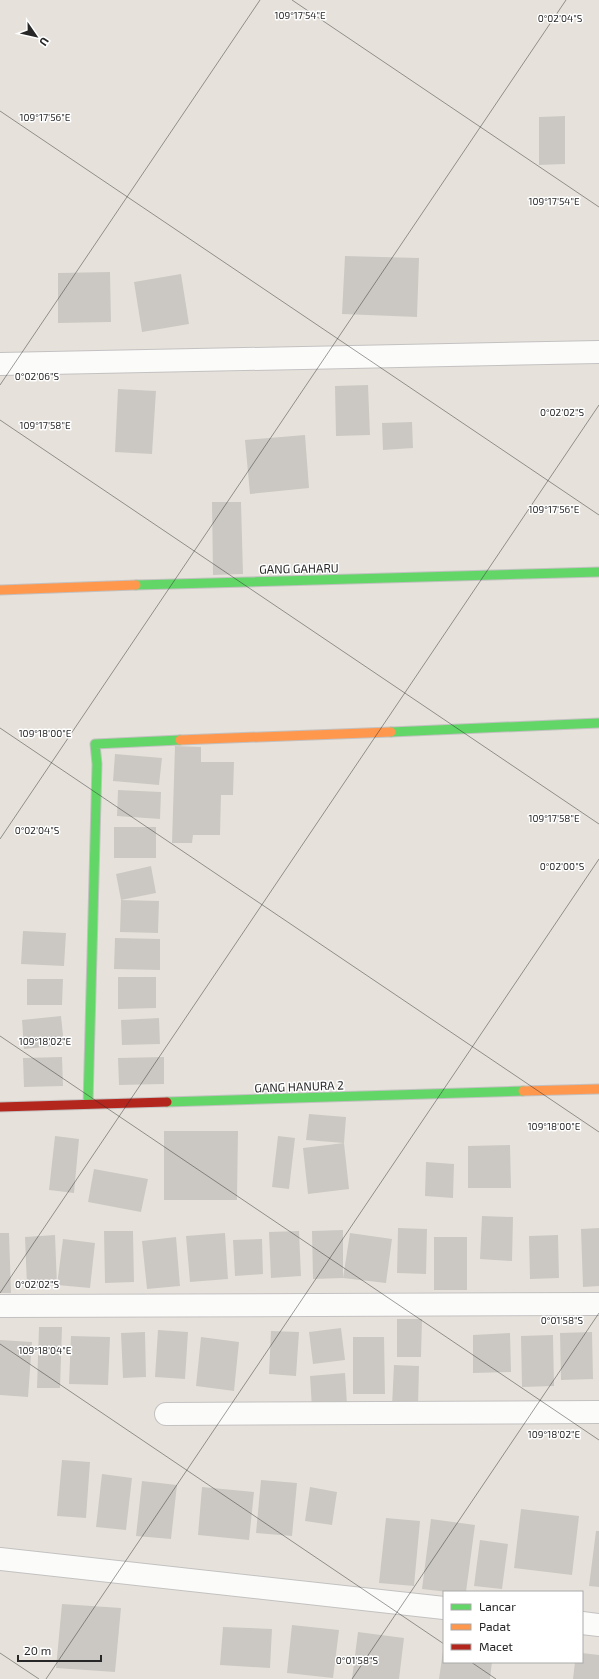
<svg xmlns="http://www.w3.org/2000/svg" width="599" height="1679" font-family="'Exo 2',sans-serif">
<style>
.building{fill:#cbc8c3}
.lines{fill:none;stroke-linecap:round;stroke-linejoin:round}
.street-casing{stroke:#c3c1c1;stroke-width:24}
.fast-casing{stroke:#c3c1c1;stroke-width:11}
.slow-casing{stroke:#c3c1c1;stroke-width:11}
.jam-casing{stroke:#c3c1c1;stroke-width:11}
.street{stroke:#fbfbfa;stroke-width:22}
.fast{stroke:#63d668;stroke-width:9}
.slow{stroke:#ff974d;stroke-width:9}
.jam{stroke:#b3261e;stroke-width:9}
.ticks{fill:none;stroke:#272727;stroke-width:1;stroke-opacity:0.45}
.labels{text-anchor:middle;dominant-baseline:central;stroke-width:3;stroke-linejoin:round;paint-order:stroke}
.street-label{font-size:12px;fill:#272727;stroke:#fff}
.ticks-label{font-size:10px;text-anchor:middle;fill:#272727;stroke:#fff;stroke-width:3;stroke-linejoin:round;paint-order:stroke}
</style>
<rect width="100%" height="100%" fill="#e6e2db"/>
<path class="building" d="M 565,116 L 565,164 L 539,165 L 539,117 Z
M 345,256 L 419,258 L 417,317 L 342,314 Z
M 110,272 L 111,322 L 58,323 L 58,273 Z
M 181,274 L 189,324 L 142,332 L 134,282 Z
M 368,385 L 370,435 L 336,436 L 335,386 Z
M 118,389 L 156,391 L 152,454 L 115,452 Z
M 412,422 L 413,448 L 383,450 L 382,423 Z
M 305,435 L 309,488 L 250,494 L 245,440 Z
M 212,502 L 241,502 L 243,574 L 213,575 Z
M 175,746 L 201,747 L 201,762 L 234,762 L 233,795 L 221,795 L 220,835 L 193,835 L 192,843 L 172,843 Z
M 115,754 L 162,758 L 159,785 L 113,781 Z
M 118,790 L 161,792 L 160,819 L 117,816 Z
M 114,827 L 156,827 L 156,858 L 114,858 Z
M 151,866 L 156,893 L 121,900 L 159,901 L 158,933 L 120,932 L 121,900 L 116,874 Z
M 23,931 L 66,933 L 64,966 L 21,964 Z
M 115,938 L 160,939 L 160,970 L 114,969 Z
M 118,977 L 156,977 L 156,1008 L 118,1009 Z
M 27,979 L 63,979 L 62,1005 L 27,1005 Z
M 61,1016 L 64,1045 L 24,1049 L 22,1020 Z
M 159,1018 L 160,1044 L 122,1045 L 121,1020 Z
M 62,1057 L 63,1086 L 24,1087 L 23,1058 Z
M 164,1057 L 164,1084 L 119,1085 L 118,1058 Z
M 309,1114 L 346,1117 L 344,1143 L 306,1140 Z
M 164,1131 L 238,1131 L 237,1200 L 164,1200 Z
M 55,1136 L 79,1139 L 74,1193 L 49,1190 Z
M 278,1136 L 295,1138 L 289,1189 L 272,1187 Z
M 344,1143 L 349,1189 L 308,1194 L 303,1148 Z
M 510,1145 L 511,1188 L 468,1188 L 468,1146 Z
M 426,1162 L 454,1164 L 453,1198 L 425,1196 Z
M 94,1169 L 148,1179 L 141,1212 L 88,1202 Z
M 482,1216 L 513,1217 L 512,1261 L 480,1259 Z
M 398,1228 L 427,1229 L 426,1274 L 397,1273 Z
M 599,1228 L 599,1286 L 583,1287 L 581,1229 Z
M 343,1230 L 343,1278 L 313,1279 L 312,1231 Z
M 104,1231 L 133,1231 L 134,1282 L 105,1283 Z
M 299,1231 L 301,1276 L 271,1278 L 269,1232 Z
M 0,1233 L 9,1233 L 11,1293 L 0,1293 Z
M 225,1233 L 228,1279 L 190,1282 L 186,1236 Z
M 350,1233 L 392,1239 L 386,1283 L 343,1278 Z
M 55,1235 L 57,1285 L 27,1286 L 25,1237 Z
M 558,1235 L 559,1278 L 530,1279 L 529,1236 Z
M 176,1237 L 180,1286 L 147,1289 L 142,1241 Z
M 434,1237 L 467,1237 L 467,1290 L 434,1290 Z
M 63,1239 L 95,1243 L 90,1288 L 57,1285 Z
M 262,1239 L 263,1274 L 235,1276 L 233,1240 Z
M 397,1319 L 422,1319 L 421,1357 L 397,1357 Z
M 39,1327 L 62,1327 L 60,1388 L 37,1388 Z
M 341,1328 L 345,1360 L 313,1364 L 309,1332 Z
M 158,1330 L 188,1332 L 185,1379 L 155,1377 Z
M 271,1331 L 299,1332 L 296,1376 L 269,1374 Z
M 145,1332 L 146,1377 L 123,1378 L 121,1333 Z
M 592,1332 L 593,1379 L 561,1380 L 560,1333 Z
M 510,1333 L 511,1372 L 473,1373 L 473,1335 Z
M 553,1335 L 554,1386 L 522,1387 L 521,1336 Z
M 71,1336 L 110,1337 L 108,1385 L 69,1384 Z
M 201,1337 L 239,1342 L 234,1391 L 196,1386 Z
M 353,1337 L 384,1337 L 385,1394 L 353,1394 Z
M 0,1340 L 32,1342 L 28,1397 L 0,1395 Z
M 394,1365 L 419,1366 L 418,1407 L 392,1406 Z
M 345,1373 L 347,1404 L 312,1408 L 310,1376 Z
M 62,1460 L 90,1462 L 86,1518 L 57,1516 Z
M 102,1474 L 132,1478 L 126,1530 L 96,1527 Z
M 261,1480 L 297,1483 L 292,1536 L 256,1533 Z
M 142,1481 L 177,1485 L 171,1539 L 136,1536 Z
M 202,1487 L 254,1492 L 249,1540 L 198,1535 Z
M 310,1487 L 337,1492 L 332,1525 L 305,1521 Z
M 521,1509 L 579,1516 L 572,1575 L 514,1568 Z
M 386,1518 L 420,1521 L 414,1586 L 379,1583 Z
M 431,1519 L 475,1525 L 466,1592 L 448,1592 L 422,1589 Z
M 596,1531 L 599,1531 L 599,1587 L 589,1586 Z
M 480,1540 L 508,1544 L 502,1589 L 474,1586 Z
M 62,1604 L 121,1608 L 115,1672 L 56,1668 Z
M 292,1625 L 339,1630 L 333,1678 L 287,1673 Z
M 223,1627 L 272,1629 L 270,1668 L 220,1665 Z
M 358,1632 L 404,1638 L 399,1679 L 352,1679 Z
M 443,1651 L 444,1662 L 492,1662 L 490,1679 L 439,1679 Z
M 582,1653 L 599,1655 L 599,1679 L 573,1679 L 575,1662 L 582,1662 Z"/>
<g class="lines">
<g class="street-casing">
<path id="street" d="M 0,364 L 599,352
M 0,1306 L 599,1304
M 166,1414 L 599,1412
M 0,1559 L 444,1608
M 582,1623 L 599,1625"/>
</g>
<g class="fast-casing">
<path id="fast" d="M 136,585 L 599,572
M 391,732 L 599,723
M 167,1102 L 523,1091
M 88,1104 L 97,764 L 95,744 L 180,740"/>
</g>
<g class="slow-casing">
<path id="slow" d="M 0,590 L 136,585
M 180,740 L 391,732
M 523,1091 L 599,1089"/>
</g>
<g class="jam-casing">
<path id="jam" d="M 0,1107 L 167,1102"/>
</g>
<use href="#street" class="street"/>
<use href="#fast" class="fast"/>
<use href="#slow" class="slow"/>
<use href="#jam" class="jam"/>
</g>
<path class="ticks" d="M 292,0 L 599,207M 0,111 L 599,515M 0,385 L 260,0M 0,420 L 599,824M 0,728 L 599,1132M 0,839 L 566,0M 0,1036 L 599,1440M 0,1293 L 599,405M 0,1344 L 444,1644M 0,1653 L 39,1679M 471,1662 L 496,1679M 46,1679 L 599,859M 352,1679 L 599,1313"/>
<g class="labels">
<g class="street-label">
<text transform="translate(299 568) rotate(-1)">GANG GAHARU</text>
<text transform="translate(299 1086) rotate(-2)">GANG HANURA 2</text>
</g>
</g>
<g class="ticks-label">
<text x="300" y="19">109°17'54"E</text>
<text x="560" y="22">0°02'04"S</text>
<text x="45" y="121">109°17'56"E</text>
<text x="554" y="205">109°17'54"E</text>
<text x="37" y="380">0°02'06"S</text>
<text x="562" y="416">0°02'02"S</text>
<text x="45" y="429">109°17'58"E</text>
<text x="554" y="513">109°17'56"E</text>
<text x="45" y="737">109°18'00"E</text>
<text x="554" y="822">109°17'58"E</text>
<text x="37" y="834">0°02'04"S</text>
<text x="562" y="870">0°02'00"S</text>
<text x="45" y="1045">109°18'02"E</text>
<text x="554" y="1130">109°18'00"E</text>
<text x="37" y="1288">0°02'02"S</text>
<text x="562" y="1324">0°01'58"S</text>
<text x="45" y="1354">109°18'04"E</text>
<text x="554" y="1438">109°18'02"E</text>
<text x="357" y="1664">0°01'58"S</text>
</g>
<rect x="443" y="1591" width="140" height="72" fill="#ffffff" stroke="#a9a9a9"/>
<rect x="451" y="1604" width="20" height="6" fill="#63d668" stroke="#a9a9a9"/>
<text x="479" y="1611" font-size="12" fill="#272727">Lancar</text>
<rect x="451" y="1624" width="20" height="6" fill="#ff974d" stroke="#a9a9a9"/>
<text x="479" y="1631" font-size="12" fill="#272727">Padat</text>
<rect x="451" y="1644" width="20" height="6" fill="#b3261e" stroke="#a9a9a9"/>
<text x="479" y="1651" font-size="12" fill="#272727">Macet</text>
<g transform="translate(36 36) rotate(124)" stroke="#ffffff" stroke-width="3" paint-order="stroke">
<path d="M0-3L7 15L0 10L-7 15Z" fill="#272727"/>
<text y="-6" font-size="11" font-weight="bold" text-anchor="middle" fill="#272727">U</text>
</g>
<path d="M18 1655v6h83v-6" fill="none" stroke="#272727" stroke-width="2"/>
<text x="24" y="1655" font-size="12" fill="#272727" stroke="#ffffff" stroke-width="3" paint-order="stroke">20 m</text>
</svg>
